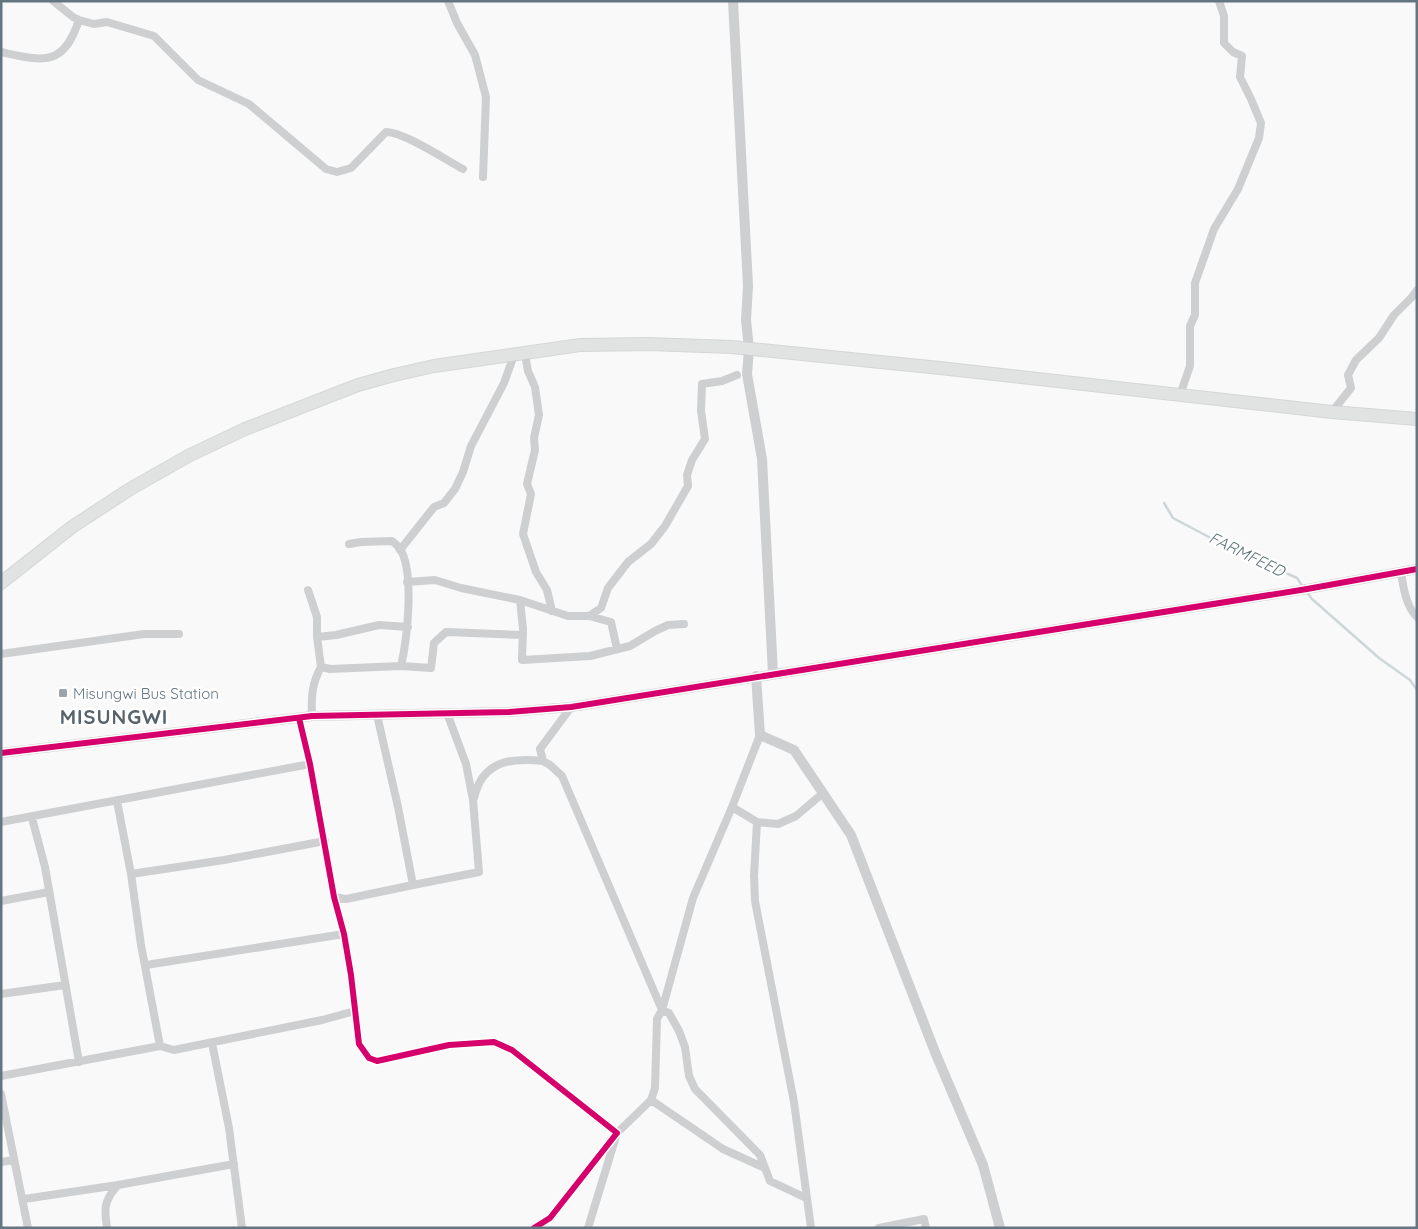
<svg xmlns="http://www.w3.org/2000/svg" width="1418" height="1229" font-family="Quicksand,sans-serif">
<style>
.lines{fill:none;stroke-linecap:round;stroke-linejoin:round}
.stream{stroke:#ced6d9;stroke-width:2.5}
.trunk-casing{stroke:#d5d6d6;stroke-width:14}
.minor{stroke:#cecfd0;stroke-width:8}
.tertiary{stroke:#cecfd0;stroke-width:10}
.trunk{stroke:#e1e2e2;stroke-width:12}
.cycleway-casing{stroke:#fff;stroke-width:9}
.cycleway{stroke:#d6006c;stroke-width:6}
.poi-dot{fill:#99a4ac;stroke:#fff;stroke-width:2}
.labels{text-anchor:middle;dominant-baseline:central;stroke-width:5;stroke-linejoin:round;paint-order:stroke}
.poi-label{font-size:15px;fill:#657683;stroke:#fff;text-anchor:start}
.water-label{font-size:16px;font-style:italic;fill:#60757c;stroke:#fff}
.district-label{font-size:20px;font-weight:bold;letter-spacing:1px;fill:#57646e;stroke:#fff}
</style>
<rect width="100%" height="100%" fill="#f9f9f9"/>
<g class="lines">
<path class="stream" d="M 1164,503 L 1173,518 L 1222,544 L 1297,578 L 1303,587
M 1306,591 L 1312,599 L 1379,658 L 1410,680 L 1417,690"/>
<g class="trunk-casing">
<path id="trunk" d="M 1,583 L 72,527 L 130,489 L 190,455 L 245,429 L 358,385 L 394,375 L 434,366 L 580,345 L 648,344 L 732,347 L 940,368 L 1332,412 L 1417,419"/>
</g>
<path class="minor" d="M 53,1 L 73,17 L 79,20 L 94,24 L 107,22 L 154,36 L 198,80 L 249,104 L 326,169 L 337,172 L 351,168 L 386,132 C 404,132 446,160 463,169
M 448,1 L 457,23 L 475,55 L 486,97 L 483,177
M 1,52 C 43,61 63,68 79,20
M 525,354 L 528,371 L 535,387 L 539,415 L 534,438 L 535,450 L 527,484 L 531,494 L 523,534 L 536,572 L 547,590 L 552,611
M 1180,395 L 1190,366 L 1190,326 L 1195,315 L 1195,283 L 1214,229 L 1238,189 L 1259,138 L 1261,123 L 1251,99 L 1240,77 L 1242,56 L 1233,52 L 1224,43 L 1224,16 L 1219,1
M 1332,412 L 1351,388 L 1348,375 L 1356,360 L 1379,338 L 1394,315 L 1412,297 L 1417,290
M 349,544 L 361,542 L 392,541 C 395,543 398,546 400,549 C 415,572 407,640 401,666
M 400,550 L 434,507 L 444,503 L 455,489 L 463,472 L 471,446 L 504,383 L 514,355
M 1401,572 C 1403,586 1406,607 1417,617
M 407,582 L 435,580 L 461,588 L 520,600 L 568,616 L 589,616 L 611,622 L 617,649
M 308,590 L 317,617 L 317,637 L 321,667 C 312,683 311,698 312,716
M 520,600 L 523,629 L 522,660 L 590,656 L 630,646 L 655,631 L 668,625 L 684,624
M 589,616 L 601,608 L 608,588 L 628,562 L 651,544 L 665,526 L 688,486 L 687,475 L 692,460 L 705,439 L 701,411 L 702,384 L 722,381 L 737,375
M 317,637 L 336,635 L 379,625 L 408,627
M 1,654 L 144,634 L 179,634
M 321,667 L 330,669 L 401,666 L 431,668 L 434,643 L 446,632 L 522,635
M 571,707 L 540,749 L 543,761 L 550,765 L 562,776 L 662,1010
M 299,718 L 310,764 L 334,897 L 344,934 L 351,975 L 359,1044 L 369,1058 L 377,1061 L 449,1045 L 494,1042 L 512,1050 L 617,1133 L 550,1218 L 534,1228
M 474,798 C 482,762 509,757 543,761
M 117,801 L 131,874
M 732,807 L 757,822 L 754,876 L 755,901 L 794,1102 L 811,1228
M 32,818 L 45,867 L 79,1062
M 1,822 L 310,764
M 757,822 L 778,824 L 796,816 L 822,794
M 413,885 L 479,872 L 473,800 L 466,764 L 447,713
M 334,897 L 346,899 L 413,885 L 398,807 L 377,715
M 1,901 L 49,892
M 146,965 L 344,934
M 1,994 L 65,985
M 662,1010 L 693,898 L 732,807 L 760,735
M 212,1043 L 229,1128 L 242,1228
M 160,1046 L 141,945 L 131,874 L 224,860 L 325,841
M 1,1076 L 160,1046 L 174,1050 L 322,1020 L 355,1011
M 1,1094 L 28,1228
M 651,1100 L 723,1149 L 765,1168
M 1,1162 L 14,1160
M 24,1199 L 118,1185 L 234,1164
M 107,1228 C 104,1209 104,1200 118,1185
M 588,1228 L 617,1133 L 651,1100 L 655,1088 L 657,1019 L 662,1010 L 669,1013 L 679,1031 L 685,1047 L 689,1076 L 695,1089 L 760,1155 L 770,1181 L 806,1198
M 879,1228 L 924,1219 L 926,1228"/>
<path class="tertiary" d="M 733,1 L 748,286 L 746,320 L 749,349 L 747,374 L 762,459 L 773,674
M 756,676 L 760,735 L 794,750 L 851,835 L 935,1052 L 983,1165 L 1000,1228
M 1,753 L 312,716 L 509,712 L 571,707 L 1307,589 L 1417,569"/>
<use href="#trunk" class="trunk"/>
<g class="cycleway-casing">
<path id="cycleway" d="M 299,718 L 310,764 L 334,897 L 344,934 L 351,975 L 359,1044 L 369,1058 L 377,1061 L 449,1045 L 494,1042 L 512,1050 L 617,1133 L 550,1218 L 534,1228
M 1,753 L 312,716 L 509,712 L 571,707 L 1307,589 L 1417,569"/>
</g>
<use href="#cycleway" class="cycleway"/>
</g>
<rect class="poi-dot" x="58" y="688" width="10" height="10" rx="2.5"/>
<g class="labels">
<g class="poi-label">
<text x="73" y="693">Misungwi Bus Station</text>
</g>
<g class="water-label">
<text transform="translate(1247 554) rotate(26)">FARMFEED</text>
</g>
<g class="district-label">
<text x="114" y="716">MISUNGWI</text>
</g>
</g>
<rect width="1418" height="1229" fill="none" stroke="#657683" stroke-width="5"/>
</svg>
